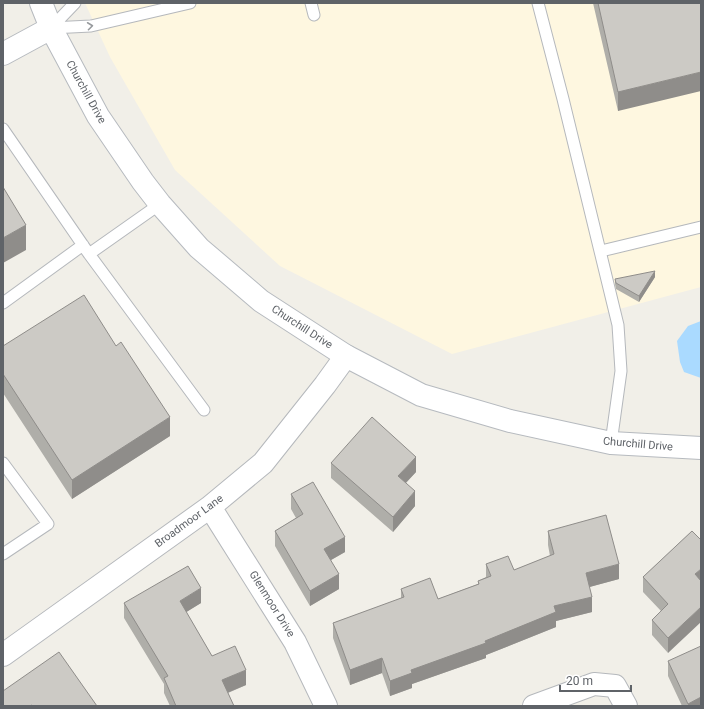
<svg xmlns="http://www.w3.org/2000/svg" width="704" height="709" font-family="Roboto,sans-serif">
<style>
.commercial{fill:#fef7e0}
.water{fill:#aadaff}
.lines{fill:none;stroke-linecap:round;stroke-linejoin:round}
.lane-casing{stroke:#b5b8bc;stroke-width:13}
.street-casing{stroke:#b5b8bc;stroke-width:24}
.secondary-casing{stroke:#b6babf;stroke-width:24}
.lane{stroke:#fff;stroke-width:11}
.street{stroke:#fff;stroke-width:22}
.secondary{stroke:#fff;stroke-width:22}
.wall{fill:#afaea9}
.shaded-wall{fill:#8f8d8a}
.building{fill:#cccac5;stroke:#8f8d8a}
.oneway{stroke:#979a9d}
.labels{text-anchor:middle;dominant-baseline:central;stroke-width:3;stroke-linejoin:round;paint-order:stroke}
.street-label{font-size:11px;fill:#5f6368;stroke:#fff}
</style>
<rect width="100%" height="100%" fill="#f1efe8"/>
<path class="commercial" d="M 85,3 L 701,3 L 701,287 L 452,354 L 280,266 L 175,170 L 110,57 Z"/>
<path class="water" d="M 701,321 L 701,378 L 684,372 L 680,362 L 677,341 L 688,326 Z"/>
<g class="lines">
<g class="lane-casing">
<path id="lane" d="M 311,3 L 314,15
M 538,3 L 563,99 L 618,325 L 621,371 L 611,443
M 51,28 L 91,26 L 190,3
M 51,28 L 75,3
M 3,129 L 89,254 L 160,204
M 601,251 L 701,227
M 89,254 L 204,410
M 3,303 L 83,245
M 3,463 L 48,524 L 3,554"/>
</g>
<g class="street-casing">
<path id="street" d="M 210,507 L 295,642 L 326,706
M 3,655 L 210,507 L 263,463 L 325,385 L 346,356
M 534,706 L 594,684 L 615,686 L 626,706"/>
</g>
<g class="secondary-casing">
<path id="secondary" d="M 41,3 L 51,28 L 98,116 L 143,182 L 160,204 L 199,248 L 261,301 L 346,356 L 421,395 L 510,421 L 611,443 L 701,448
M 3,54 L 51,28"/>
</g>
<use href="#lane" class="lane"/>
<use href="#street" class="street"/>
<use href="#secondary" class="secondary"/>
</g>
<path class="wall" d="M 593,3 L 701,3 L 618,111 Z
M 655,277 L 639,302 L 616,289 L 615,284 L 615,279 Z
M 3,346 L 116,346 L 170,436 L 72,499 L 3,393 Z
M 331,463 L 416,472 L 406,483 L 415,506 L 393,532 L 331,478 Z
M 291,494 L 345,552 L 331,560 L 339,589 L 310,606 L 275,546 L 275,531 L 296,518 L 291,509 Z
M 548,531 L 619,579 L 589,587 L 592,612 L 556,621 L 556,627 L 486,655 L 486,658 L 412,684 L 412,688 L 390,696 L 382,673 L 350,685 L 333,638 L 333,623 L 401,599 L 401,589 L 438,599 L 478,584 L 478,581 L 486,577 L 486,564 L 514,570 L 550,556 L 548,545 Z
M 692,531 L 668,653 L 652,635 L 652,620 L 661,611 L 643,592 L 643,577 Z
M 124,603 L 201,603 L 186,612 L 212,656 L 246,685 L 228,693 L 234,706 L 170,706 L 164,693 L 164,684 L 124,618 Z
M 668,661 L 701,706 L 682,706 L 668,676 Z"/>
<path class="shaded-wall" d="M 701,72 L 701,91 L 618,111 L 618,92 Z
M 26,225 L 26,250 L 3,263 L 3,238 Z
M 655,271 L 655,277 L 639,302 L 639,296 Z
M 170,417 L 170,436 L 72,499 L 72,480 Z
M 416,457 L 416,472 L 398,491 L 398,476 Z
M 415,491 L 415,506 L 393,532 L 393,517 Z
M 345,537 L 345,552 L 324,564 L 324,549 Z
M 619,564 L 619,579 L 586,588 L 586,573 Z
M 701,569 L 701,584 L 695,574 Z
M 339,574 L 339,589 L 310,606 L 310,591 Z
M 201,588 L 201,603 L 180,616 L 180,601 Z
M 592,597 L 592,612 L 556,621 L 556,627 L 486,655 L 486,658 L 412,684 L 412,688 L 390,696 L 390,681 L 411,670 L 485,641 L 554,606 Z
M 701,607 L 701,622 L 668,653 L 668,638 Z
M 382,658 L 382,673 L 350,685 L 350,670 Z
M 246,670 L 246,685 L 222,695 L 222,680 Z
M 701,697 L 701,706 L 688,706 L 688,704 Z"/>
<path class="building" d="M 598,3 L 701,3 L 701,72 L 618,92 Z
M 3,187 L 26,225 L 3,238 Z
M 655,271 L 639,296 L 616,283 L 615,279 Z
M 84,295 L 116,346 L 121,342 L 170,417 L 72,480 L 3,374 L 3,346 Z
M 372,417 L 416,457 L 398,476 L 415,491 L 393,517 L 331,463 Z
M 313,482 L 345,537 L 324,549 L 339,574 L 310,591 L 275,531 L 303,514 L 291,494 Z
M 606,515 L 619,564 L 586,573 L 592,597 L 554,606 L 556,612 L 485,641 L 486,643 L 411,670 L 412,673 L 390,681 L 382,658 L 350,670 L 333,623 L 404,597 L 401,589 L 430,578 L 438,599 L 479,584 L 478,581 L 491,576 L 486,564 L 508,556 L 514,570 L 554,554 L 548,531 Z
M 692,531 L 701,540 L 701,569 L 695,574 L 701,581 L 701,607 L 668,638 L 652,620 L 668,604 L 643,577 Z
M 188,566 L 201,588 L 180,601 L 212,656 L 235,646 L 246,670 L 222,680 L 234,706 L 176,706 L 164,678 L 168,676 L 124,603 Z
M 701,646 L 701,697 L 688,704 L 668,661 Z
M 59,652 L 97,706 L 33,706 L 32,705 L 30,706 L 3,706 L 3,691 Z"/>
<defs><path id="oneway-chevron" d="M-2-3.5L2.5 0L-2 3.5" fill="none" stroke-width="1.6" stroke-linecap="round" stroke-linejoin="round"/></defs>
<use class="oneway" href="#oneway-chevron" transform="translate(90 26) rotate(-7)"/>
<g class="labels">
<g class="street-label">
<text transform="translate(86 92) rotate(61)">Churchill Drive</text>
<text transform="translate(302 327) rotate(33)">Churchill Drive</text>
<text transform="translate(638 444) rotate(5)">Churchill Drive</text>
<text transform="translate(189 521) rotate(-36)">Broadmoor Lane</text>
<text transform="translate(272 604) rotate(58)">Glenmoor Drive</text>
</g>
</g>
<rect width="704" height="709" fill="none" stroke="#5f6368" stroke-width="8"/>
<path d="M560 685v6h71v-6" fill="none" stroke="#5f6368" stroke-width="2"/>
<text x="566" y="685" font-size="12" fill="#5f6368" stroke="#ffffff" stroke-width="3" paint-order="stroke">20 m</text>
</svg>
